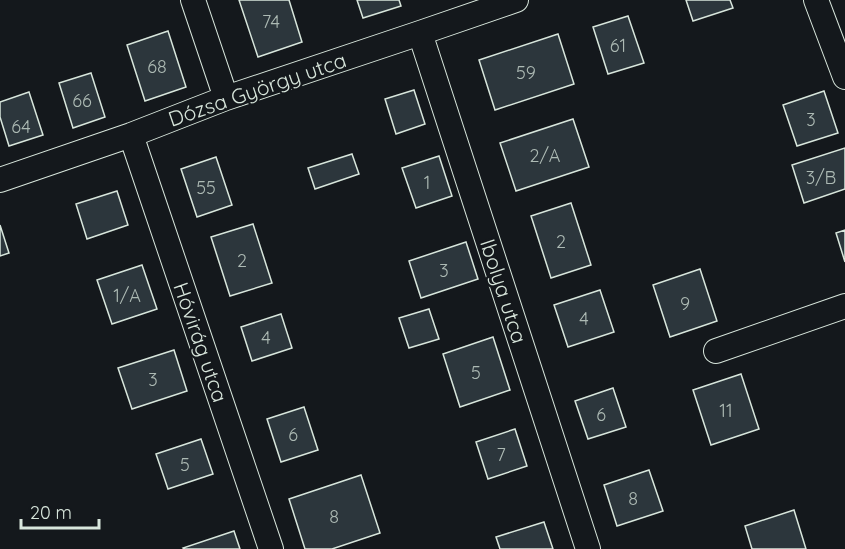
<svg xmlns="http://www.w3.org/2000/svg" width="845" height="549" font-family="Quicksand,sans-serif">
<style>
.building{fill:#2c363c;stroke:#d8e6dc;stroke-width:1.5}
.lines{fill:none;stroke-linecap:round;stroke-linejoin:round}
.street-casing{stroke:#d8e6dc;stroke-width:26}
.street{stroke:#14181c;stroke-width:24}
.labels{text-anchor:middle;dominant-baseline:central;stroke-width:4.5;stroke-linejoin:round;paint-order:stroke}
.number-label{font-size:18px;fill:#adbab4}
.street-label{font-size:21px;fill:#d8e6dc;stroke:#14181c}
</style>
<rect width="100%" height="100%" fill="#14181c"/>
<path class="building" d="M 239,0 L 289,0 L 302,42 L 258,57 Z
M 357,0 L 399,0 L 401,6 L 363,18 Z
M 686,0 L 730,0 L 733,8 L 693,21 Z
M 628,16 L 644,63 L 608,74 L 593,27 Z
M 168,31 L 186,87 L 145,101 L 127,45 Z
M 558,34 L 574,84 L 495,110 L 479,60 Z
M 91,73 L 105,117 L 73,128 L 59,83 Z
M 414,90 L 425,124 L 396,134 L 385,99 Z
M 824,91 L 838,133 L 797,146 L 783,105 Z
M 29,92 L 43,135 L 9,146 L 0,117 L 0,102 Z
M 573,119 L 589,167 L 516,191 L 500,143 Z
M 845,148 L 845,189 L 804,203 L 792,165 Z
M 352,154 L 359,174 L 315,189 L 308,168 Z
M 439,156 L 452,196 L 416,208 L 402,168 Z
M 216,157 L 232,205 L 197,217 L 181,169 Z
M 117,191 L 128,225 L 87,239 L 76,204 Z
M 571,203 L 591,265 L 551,278 L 531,216 Z
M 253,224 L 272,283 L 230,296 L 211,237 Z
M 0,225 L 9,253 L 0,256 Z
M 845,230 L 845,262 L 836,233 Z
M 466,242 L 478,279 L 421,298 L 409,261 Z
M 142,265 L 157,309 L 112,324 L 97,280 Z
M 700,269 L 717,321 L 670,337 L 653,285 Z
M 600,290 L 614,332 L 568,347 L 554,305 Z
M 429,309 L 439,339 L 409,348 L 399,318 Z
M 281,314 L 292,348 L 252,361 L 241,327 Z
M 493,337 L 510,390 L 460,407 L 443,354 Z
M 174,350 L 187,391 L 132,409 L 118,368 Z
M 741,374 L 759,429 L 711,445 L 693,390 Z
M 613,388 L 626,427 L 588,439 L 575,401 Z
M 304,407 L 318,450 L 281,462 L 267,419 Z
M 515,429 L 527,466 L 488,479 L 476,442 Z
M 201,439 L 213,474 L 168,489 L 156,454 Z
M 649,470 L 663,511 L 617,526 L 604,485 Z
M 361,475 L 380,533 L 332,549 L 305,549 L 289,499 Z
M 794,510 L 806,549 L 752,549 L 745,526 Z
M 544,522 L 553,549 L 500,549 L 496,537 Z
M 234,531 L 240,549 L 184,549 L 183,548 Z"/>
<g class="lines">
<g class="street-casing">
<path id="street" d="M 193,0 L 226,98
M 816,0 L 845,77
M 420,33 L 588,549
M 131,135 L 271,549
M 0,180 L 131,135 L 226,98 L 420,33 L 516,0
M 716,351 L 845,306"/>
</g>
<use href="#street" class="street"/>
</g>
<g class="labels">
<g class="number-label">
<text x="271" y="21">74</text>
<text x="618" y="45">61</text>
<text x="157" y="66">68</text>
<text x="526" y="72">59</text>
<text x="82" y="100">66</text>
<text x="811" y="119">3</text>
<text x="21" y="126">64</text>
<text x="545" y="155">2/A</text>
<text x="821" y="177">3/B</text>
<text x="427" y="182">1</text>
<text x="206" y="187">55</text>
<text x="561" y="241">2</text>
<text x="242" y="260">2</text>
<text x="444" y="270">3</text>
<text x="127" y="295">1/A</text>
<text x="685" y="303">9</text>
<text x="584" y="318">4</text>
<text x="266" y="337">4</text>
<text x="476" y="372">5</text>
<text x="153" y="379">3</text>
<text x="726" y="410">11</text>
<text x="601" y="414">6</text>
<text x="293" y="434">6</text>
<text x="501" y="454">7</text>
<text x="185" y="464">5</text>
<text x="633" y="498">8</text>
<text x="334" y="516">8</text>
</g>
<g class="street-label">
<text transform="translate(257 89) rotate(-19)">Dózsa György utca</text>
<text transform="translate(504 291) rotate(72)">Ibolya utca</text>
<text transform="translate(201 342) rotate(71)">Hóvirág utca</text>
</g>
</g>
<path d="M21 519v9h78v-9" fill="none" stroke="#d8e6dc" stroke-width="3"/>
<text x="30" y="519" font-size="18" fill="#d8e6dc" stroke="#14181c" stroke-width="4.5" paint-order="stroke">20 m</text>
</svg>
